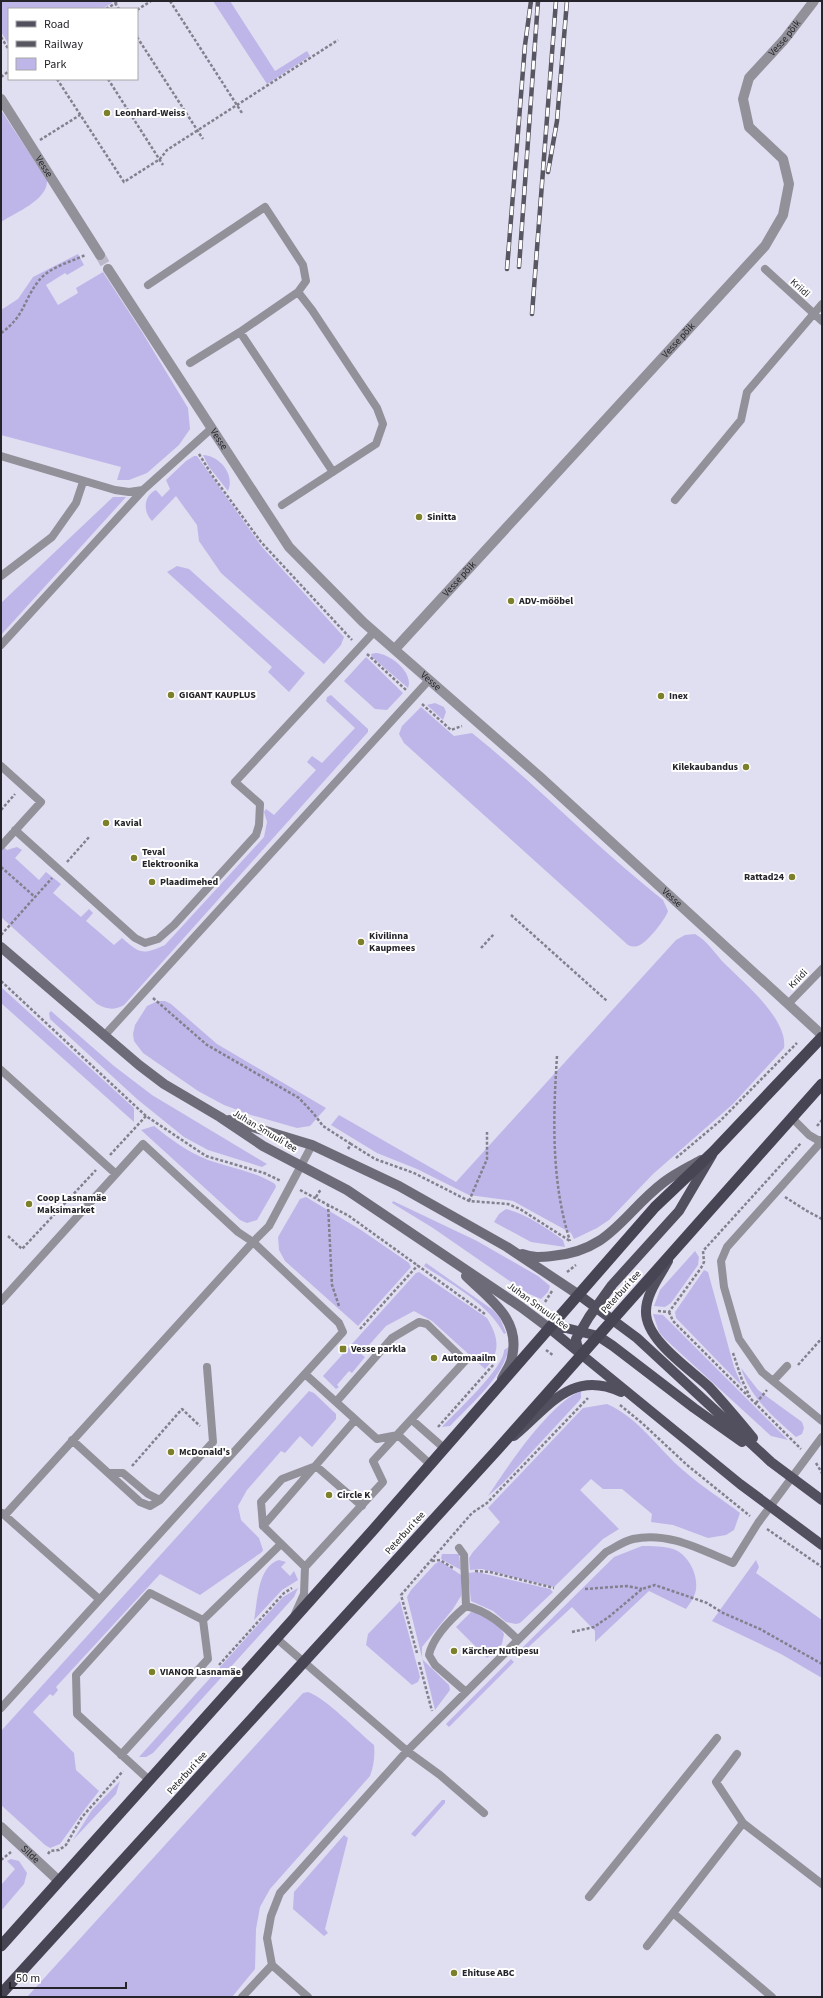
<svg xmlns="http://www.w3.org/2000/svg" width="823" height="1998" font-family="'Source Sans 3',sans-serif">
<style>
.green{fill:#beb6e9}
.lines{fill:none;stroke-linecap:round;stroke-linejoin:round}
.minor-tunnel{stroke:#bbb9c9;stroke-width:10;stroke-dasharray:10 5;stroke-linecap:butt}
.path{stroke:#82808d;stroke-width:2.5;stroke-dasharray:3 2;stroke-linecap:butt}
.service{stroke:#929199;stroke-width:8}
.minor{stroke:#929199;stroke-width:10}
.secondary{stroke:#6d6b77;stroke-width:10}
.primary{stroke:#52505e;stroke-width:10}
.trunk{stroke:#474554;stroke-width:11}
.rail-casing{stroke:#585761;stroke-width:4.5}
.rail{stroke:#fff;stroke-width:3;stroke-dasharray:9;stroke-linecap:butt}
.poi-dot{fill:#7c802a;stroke:#fff;stroke-width:1.5}
.labels{text-anchor:middle;dominant-baseline:central;stroke-width:4;stroke-linejoin:round;paint-order:stroke}
.street-label{font-size:10px;fill:#25242b;stroke:#fff}
.poi-label{font-size:10px;font-weight:bold;fill:#25242b;stroke:#fff;text-anchor:start}
</style>
<rect width="100%" height="100%" fill="#e0def1"/>
<path class="green" d="M 1,1 L 115,1 L 102,9 L 9,9 L 9,45 L 1,32 Z
M 213,1 L 230,1 L 275,71 L 307,51 L 310,56 L 267,84 Z
M 1,110 L 47,180 C 48,200 16,212 1,222 Z
M 78,254 L 84,265 L 67,275 L 65,273 L 46,285 L 58,305 L 78,293 L 76,288 L 103,272 L 142,332 L 188,408 L 190,429 L 179,445 L 147,473 L 129,480 L 117,480 L 121,467 L 1,435 L 1,310 L 18,299 L 33,277 Z
M 203,455 C 220,456 235,474 228,491 L 209,467 Z
M 194,456 L 197,456 L 262,547 L 344,637 L 341,645 L 324,664 L 221,573 L 199,541 L 197,525 L 176,496 L 152,521 C 143,512 143,496 156,490 L 162,497 L 170,489 L 166,480 L 186,461 Z
M 113,497 L 126,497 L 1,635 L 1,603 Z
M 177,566 L 189,569 L 305,673 L 289,692 L 268,672 L 272,667 L 167,572 Z
M 376,653 C 390,654 414,672 408,688 L 372,657 L 371,654 Z
M 366,657 L 403,693 L 387,710 L 375,709 L 344,681 Z
M 331,695 L 368,729 L 368,732 L 124,1005 C 113,1011 107,1009 97,1004 L 1,917 L 1,845 L 7,850 L 17,847 L 22,850 L 15,858 L 39,880 L 46,872 L 61,884 L 53,893 L 81,917 L 89,909 L 93,913 L 86,921 L 114,945 L 122,938 C 140,954 143,955 165,945 L 264,837 L 267,822 L 264,812 L 266,809 L 274,815 L 316,770 L 307,762 L 312,756 L 322,763 L 355,728 L 326,701 L 327,697 Z
M 435,703 L 444,707 L 446,712 L 443,720 L 427,705 Z
M 421,707 L 454,736 L 472,733 C 538,786 596,847 663,900 L 668,911 C 665,920 648,941 640,945 C 636,947 632,947 628,945 L 404,743 L 399,734 L 402,726 Z
M 695,934 C 708,941 715,954 725,964 C 744,983 788,1019 784,1048 L 733,1104 L 653,1174 L 609,1220 L 597,1228 L 574,1239 L 571,1233 L 513,1201 L 469,1195 L 417,1169 L 377,1153 L 331,1125 L 339,1115 L 456,1182 L 676,940 L 685,935 Z
M 1,987 L 134,1108 L 134,1122 L 1,1003 Z
M 158,1001 L 165,1001 L 171,1004 L 217,1044 L 326,1108 L 310,1126 L 297,1128 L 251,1115 L 224,1105 L 198,1091 L 143,1053 L 134,1041 L 133,1034 L 135,1025 L 147,1006 Z
M 51,1011 L 114,1066 L 152,1095 L 267,1164 L 262,1167 L 208,1150 L 184,1137 L 137,1099 L 50,1019 L 49,1013 Z
M 154,1126 C 170,1139 188,1152 208,1160 C 230,1168 255,1171 275,1184 L 276,1187 L 257,1220 L 247,1223 L 240,1220 L 141,1130 Z
M 306,1197 L 361,1230 L 409,1263 L 411,1267 L 358,1326 L 285,1261 L 279,1250 L 278,1237 L 300,1199 Z
M 393,1201 L 477,1241 L 538,1276 L 550,1286 L 548,1292 L 541,1299 L 527,1293 L 433,1228 L 392,1203 Z
M 506,1209 C 527,1214 546,1228 563,1240 L 565,1247 L 531,1242 L 494,1222 L 499,1214 Z
M 695,1251 L 699,1257 L 698,1265 L 671,1303 L 665,1307 L 654,1306 L 660,1290 Z
M 426,1263 L 493,1310 L 500,1318 L 506,1333 L 504,1334 C 488,1303 452,1285 424,1266 Z
M 704,1270 L 708,1272 L 734,1367 L 742,1386 L 676,1318 L 675,1312 Z
M 419,1272 L 487,1318 C 499,1338 501,1352 485,1369 L 432,1321 L 414,1311 L 386,1326 L 361,1354 L 365,1357 L 352,1373 L 349,1371 L 337,1385 L 339,1387 L 336,1389 L 323,1376 L 416,1273 Z
M 653,1314 L 663,1315 L 788,1440 L 771,1436 L 665,1339 L 659,1332 Z
M 509,1347 C 504,1376 473,1402 453,1423 L 450,1426 L 442,1427 C 456,1412 504,1368 504,1350 Z
M 741,1368 L 758,1390 L 802,1422 L 804,1428 L 802,1434 L 796,1437 C 773,1416 751,1399 741,1368 Z
M 309,1391 L 314,1393 L 336,1414 L 336,1419 L 312,1447 L 300,1436 L 285,1453 L 281,1451 L 247,1490 L 238,1506 L 241,1520 L 259,1538 L 263,1550 L 262,1552 L 200,1595 L 160,1574 L 56,1687 L 58,1690 L 53,1696 L 50,1694 L 33,1712 L 74,1753 L 76,1770 L 99,1791 L 85,1809 L 60,1844 L 50,1848 L 45,1845 L 1,1805 L 1,1731 Z
M 581,1391 L 581,1398 L 579,1401 L 503,1483 L 488,1496 C 507,1467 550,1403 581,1391 Z
M 607,1404 C 639,1418 658,1449 684,1471 C 701,1486 722,1499 740,1513 L 734,1530 L 726,1535 L 708,1538 L 673,1525 L 651,1522 L 652,1514 L 622,1489 L 603,1489 L 591,1479 L 580,1490 L 619,1529 L 603,1539 L 554,1587 L 482,1569 L 470,1570 L 469,1558 L 473,1552 L 500,1522 L 488,1508 L 583,1408 Z
M 642,1546 C 652,1546 663,1546 673,1549 C 688,1554 698,1574 696,1589 C 695,1597 690,1603 686,1609 L 649,1591 L 595,1642 L 595,1631 L 572,1607 L 521,1654 L 519,1651 L 614,1557 Z
M 442,1554 L 459,1554 L 461,1570 L 441,1559 Z
M 279,1560 L 286,1562 L 281,1567 L 290,1576 L 294,1571 L 298,1580 L 282,1590 L 254,1620 C 258,1601 257,1567 279,1560 Z
M 756,1560 L 759,1567 L 756,1573 L 822,1620 L 822,1678 L 781,1654 L 712,1621 Z
M 440,1561 L 461,1575 L 461,1596 L 453,1609 L 422,1647 L 422,1659 L 449,1685 L 450,1690 L 435,1710 L 407,1597 L 411,1590 L 435,1564 Z
M 477,1572 L 550,1589 L 553,1592 L 520,1623 L 516,1624 L 506,1622 L 493,1611 L 471,1601 L 468,1573 Z
M 298,1588 L 294,1597 L 153,1753 L 146,1757 L 139,1757 L 283,1597 Z
M 400,1601 L 420,1677 L 418,1682 L 412,1685 L 366,1645 L 368,1634 Z
M 471,1612 C 483,1612 499,1623 504,1634 L 502,1644 L 487,1658 L 456,1627 Z
M 511,1659 L 514,1662 L 449,1727 L 446,1724 Z
M 308,1692 C 326,1698 358,1732 374,1745 C 375,1756 374,1765 370,1776 L 270,1889 L 260,1907 L 256,1929 L 255,1969 L 232,1997 L 27,1997 L 303,1693 Z
M 120,1781 L 116,1794 L 73,1840 L 92,1810 Z
M 442,1800 L 445,1800 L 445,1803 L 415,1837 L 411,1834 Z
M 344,1835 L 348,1838 L 325,1929 L 328,1933 L 324,1936 L 293,1909 L 294,1892 Z
M 11,1859 L 19,1861 L 27,1873 L 24,1884 L 1,1911 L 1,1885 L 15,1869 L 7,1861 Z"/>
<g class="lines">
<path class="minor-tunnel" d="M 100,255 L 108,269"/>
<path class="path" d="M 170,1 L 242,113
M 115,3 L 119,9
M 106,9 L 119,1
M 137,10 L 151,1
M 1,37 L 9,50
M 137,37 L 203,139
M 1,77 L 9,71
M 57,79 L 124,182 L 160,159 L 167,150 L 338,40
M 108,79 L 163,165
M 40,140 L 80,115
M 1,333 C 24,317 23,302 37,283 C 48,267 69,263 85,255
M 199,454 L 212,475 L 261,542 L 352,640
M 367,654 L 406,690
M 422,704 L 451,730 L 462,726
M 1,810 L 15,794
M 67,862 L 90,836
M 1,867 L 35,897
M 511,915 L 607,1001
M 1,935 L 52,878
M 481,948 L 494,934
M 1,981 L 146,1116 L 206,1156 L 264,1173 L 281,1181
M 153,998 L 207,1045 L 299,1098 L 314,1114 L 323,1126 L 351,1144
M 557,1056 C 553,1118 551,1181 570,1241
M 817,1126 L 822,1120
M 348,1149 L 351,1144 L 375,1159 L 414,1173 L 469,1201 L 508,1204 L 520,1209 L 570,1241
M 110,1155 L 146,1116
M 676,1158 L 720,1121 L 797,1043
M 300,1190 L 349,1216 L 485,1314
M 316,1197 L 321,1189
M 785,1197 L 807,1211 L 822,1219
M 469,1201 L 487,1159 L 487,1132
M 328,1204 L 332,1285 L 339,1306
M 8,1236 L 22,1249 L 96,1170
M 567,1272 L 576,1265
M 545,1302 L 552,1291
M 658,1311 L 669,1312 L 701,1268 L 704,1262 L 703,1251 L 801,1143
M 669,1312 L 673,1321 L 801,1449
M 360,1329 L 418,1265
M 546,1350 L 554,1356
M 733,1353 L 742,1380 L 750,1397
M 798,1365 L 822,1338
M 756,1403 L 767,1390
M 620,1405 L 642,1423 L 687,1465 L 750,1516
M 438,1427 L 494,1364
M 816,1463 L 822,1473
M 132,1466 L 182,1409 L 200,1426
M 767,1529 L 822,1567
M 432,1561 L 440,1560 L 453,1568
M 475,1571 L 490,1572 L 554,1588
M 585,1589 L 627,1586 L 642,1589
M 572,1632 L 594,1627 L 610,1616 L 642,1589 L 655,1585 L 707,1603 L 723,1613 L 760,1629 L 822,1664
M 417,1653 L 401,1595 L 472,1513 L 487,1503 L 588,1398
M 419,1662 L 432,1711
M 219,1665 L 284,1593 L 292,1588
M 48,1854 L 50,1851 L 59,1850 L 66,1845 L 82,1817 L 123,1771
M 1,1860 L 11,1852"/>
<path class="service" d="M 765,269 L 822,321
M 148,285 L 265,207 L 303,265 L 306,281 L 298,292 L 240,332 L 190,363
M 240,332 L 333,472
M 1,456 L 115,490 L 129,492 L 143,490 L 212,428
M 675,500 L 741,420 L 747,392 L 822,304
M 282,505 L 376,444 L 383,424 L 377,408 L 312,310 L 298,292
M 1,576 L 52,537 L 76,503 L 83,482
M 1,645 L 145,488
M 1,766 L 41,802 L 1,846
M 15,830 L 135,938 L 145,943 L 158,939 L 174,925 L 256,835 L 259,825 L 260,804 L 235,782 L 374,632
M 788,1004 L 822,969
M 104,1036 L 429,680
M 1,1070 L 116,1174
M 792,1118 L 809,1135 L 821,1142 L 822,1140
M 821,1142 L 727,1247 L 721,1261 L 724,1287 L 739,1339 L 762,1372 L 822,1421
M 1,1301 L 143,1144 L 238,1232 L 253,1242 L 5,1515
M 305,1374 L 377,1439 L 398,1435
M 773,1381 L 787,1366
M 412,1420 L 445,1449
M 398,1435 L 431,1465
M 72,1440 L 140,1502 L 150,1506 L 160,1500 L 213,1442 L 207,1367
M 109,1473 L 123,1473 L 148,1494 L 160,1500
M 2,1513 L 99,1599
M 263,1526 L 261,1502 L 282,1479 L 316,1466 L 362,1506
M 459,1548 L 464,1555 L 466,1606
M 305,1567 L 383,1482 L 373,1461 L 465,1361 L 427,1324 L 419,1322 L 392,1338 L 336,1402
M 466,1606 C 488,1611 503,1625 518,1640
M 295,1614 L 304,1594 L 305,1567 L 263,1526 L 355,1420
M 276,1638 L 407,1751 L 440,1775 L 484,1813
M 466,1692 L 435,1665 L 429,1655 C 433,1636 452,1618 466,1606
M 1,1708 L 343,1332 L 339,1323 L 253,1242 L 269,1226 L 312,1145
M 737,1754 L 716,1782 L 743,1823 L 822,1884
M 121,1755 L 208,1659 L 203,1620 L 281,1544
M 149,1780 L 77,1714 L 76,1675 L 150,1593 L 203,1620
M 743,1823 L 673,1913 L 772,1997
M 589,1897 L 717,1738
M 647,1946 L 673,1913
M 242,1997 L 272,1965
M 308,1997 L 272,1965 L 267,1938 L 271,1916 L 280,1893 L 407,1751 L 606,1552 C 614,1548 624,1541 633,1539 C 668,1531 701,1550 733,1563 L 758,1523 L 822,1437"/>
<g class="minor">
<path id="s1" d="M 1,99 L 100,255"/>
<path id="s2" d="M 108,269 L 289,547 L 363,622 L 539,776 L 822,1035"/>
<path id="s3" d="M 395,649 L 765,246 L 783,215 L 789,184 L 783,159 L 749,127 L 743,99 L 749,78 L 784,40 L 814,1"/>
<path id="s4" d="M 1,1827 L 59,1881"/>
</g>
<path class="secondary" d="M 1,947 L 139,1065 L 164,1084 L 220,1117 L 263,1146 L 347,1190 L 521,1307 L 549,1328
M 229,1120 L 312,1145 L 399,1186 L 507,1247 L 579,1295
M 522,1254 C 532,1258 542,1257 552,1256 C 611,1251 623,1213 664,1182 C 676,1173 689,1167 701,1160
M 466,1276 C 490,1300 521,1319 512,1357 C 511,1365 505,1372 502,1379"/>
<path class="primary" d="M 668,1261 C 660,1276 646,1294 646,1311 C 645,1340 690,1369 709,1387 C 724,1403 739,1421 753,1438
M 579,1295 L 637,1338 L 771,1462 L 822,1500
M 549,1328 L 740,1484 L 822,1545
M 549,1328 L 566,1328 L 598,1336 L 613,1346 L 694,1408 L 742,1442
M 581,1352 L 577,1345 L 576,1339 L 589,1317 L 612,1285 L 679,1211 L 712,1155
M 514,1436 C 549,1407 571,1369 621,1392"/>
<path class="trunk" d="M 1,1946 L 374,1529 L 655,1207 L 713,1152 L 822,1037
M 1,1994 L 497,1450 L 822,1084"/>
<g class="rail-casing">
<path id="rail" d="M 548,172 L 557,121 L 567,1
M 519,267 L 538,1
M 507,269 L 525,45 L 531,1
M 532,314 L 556,1"/>
</g>
<use href="#rail" class="rail"/>
</g>
<g class="poi-dot">
<circle cx="107" cy="113" r="4"/>
<circle cx="419" cy="517" r="4"/>
<circle cx="511" cy="601" r="4"/>
<circle cx="171" cy="695" r="4"/>
<circle cx="661" cy="696" r="4"/>
<circle cx="746" cy="767" r="4"/>
<circle cx="106" cy="823" r="4"/>
<circle cx="134" cy="858" r="4"/>
<circle cx="792" cy="877" r="4"/>
<circle cx="152" cy="882" r="4"/>
<circle cx="361" cy="942" r="4"/>
<circle cx="29" cy="1204" r="4"/>
<rect x="339" y="1345" width="8" height="8" rx="2"/>
<circle cx="434" cy="1358" r="4"/>
<circle cx="171" cy="1452" r="4"/>
<circle cx="329" cy="1495" r="4"/>
<circle cx="454" cy="1651" r="4"/>
<circle cx="152" cy="1672" r="4"/>
<circle cx="454" cy="1973" r="4"/>
</g>
<g class="labels">
<g class="street-label">
<text stroke="none"><textPath href="#s3" startOffset="791">Vesse põik</textPath></text>
<text stroke="none"><textPath href="#s1" startOffset="80">Vesse</textPath></text>
<text transform="translate(800 288) rotate(42)">Kriidi</text>
<text stroke="none"><textPath href="#s3" startOffset="419">Vesse põik</textPath></text>
<text stroke="none"><textPath href="#s2" startOffset="203">Vesse</textPath></text>
<text stroke="none"><textPath href="#s3" startOffset="95">Vesse põik</textPath></text>
<text stroke="none"><textPath href="#s2" startOffset="527">Vesse</textPath></text>
<text stroke="none"><textPath href="#s2" startOffset="851">Vesse</textPath></text>
<text transform="translate(798 979) rotate(-46)">Kriidi</text>
<text transform="translate(265 1131) rotate(31)">Juhan Smuuli tee</text>
<text transform="translate(621 1292) rotate(-48)">Peterburi tee</text>
<text transform="translate(538 1306) rotate(36)">Juhan Smuuli tee</text>
<text transform="translate(405 1533) rotate(-48)">Peterburi tee</text>
<text transform="translate(187 1773) rotate(-48)">Peterburi tee</text>
<text stroke="none"><textPath href="#s4" startOffset="40">Silde</textPath></text>
</g>
<g class="poi-label">
<text x="115" y="113">Leonhard-Weiss</text>
<text x="427" y="517">Sinitta</text>
<text x="519" y="601">ADV-mööbel</text>
<text x="179" y="695">GIGANT KAUPLUS</text>
<text x="669" y="696">Inex</text>
<text x="738" y="767" text-anchor="end">Kilekaubandus</text>
<text x="114" y="823">Kavial</text>
<text x="142" y="852">Teval<tspan x="142" dy="12">Elektroonika</tspan></text>
<text x="784" y="877" text-anchor="end">Rattad24</text>
<text x="160" y="882">Plaadimehed</text>
<text x="369" y="936">Kivilinna<tspan x="369" dy="12">Kaupmees</tspan></text>
<text x="37" y="1198">Coop Lasnamäe<tspan x="37" dy="12">Maksimarket</tspan></text>
<text x="351" y="1349">Vesse parkla</text>
<text x="442" y="1358">Automaailm</text>
<text x="179" y="1452">McDonald's</text>
<text x="337" y="1495">Circle K</text>
<text x="462" y="1651">Kärcher Nutipesu</text>
<text x="160" y="1672">VIANOR Lasnamäe</text>
<text x="462" y="1973">Ehituse ABC</text>
</g>
</g>
<rect width="823" height="1998" fill="none" stroke="#25242b" stroke-width="4"/>
<rect x="8" y="8" width="130" height="72" fill="#ffffff" stroke="#a8a7aa"/>
<rect x="16" y="21" width="20" height="6" fill="#52505e" stroke="#a8a7aa"/>
<text x="44" y="28" font-size="12" fill="#25242b">Road</text>
<rect x="16" y="41" width="20" height="6" fill="#585761" stroke="#a8a7aa"/>
<text x="44" y="48" font-size="12" fill="#25242b">Railway</text>
<rect x="16" y="58" width="20" height="12" fill="#beb6e9" stroke="#a8a7aa"/>
<text x="44" y="68" font-size="12" fill="#25242b">Park</text>
<path d="M10 1982v6h116v-6" fill="none" stroke="#25242b" stroke-width="2"/>
<text x="16" y="1982" font-size="12" fill="#25242b" stroke="#ffffff" stroke-width="3" paint-order="stroke">50 m</text>
</svg>
